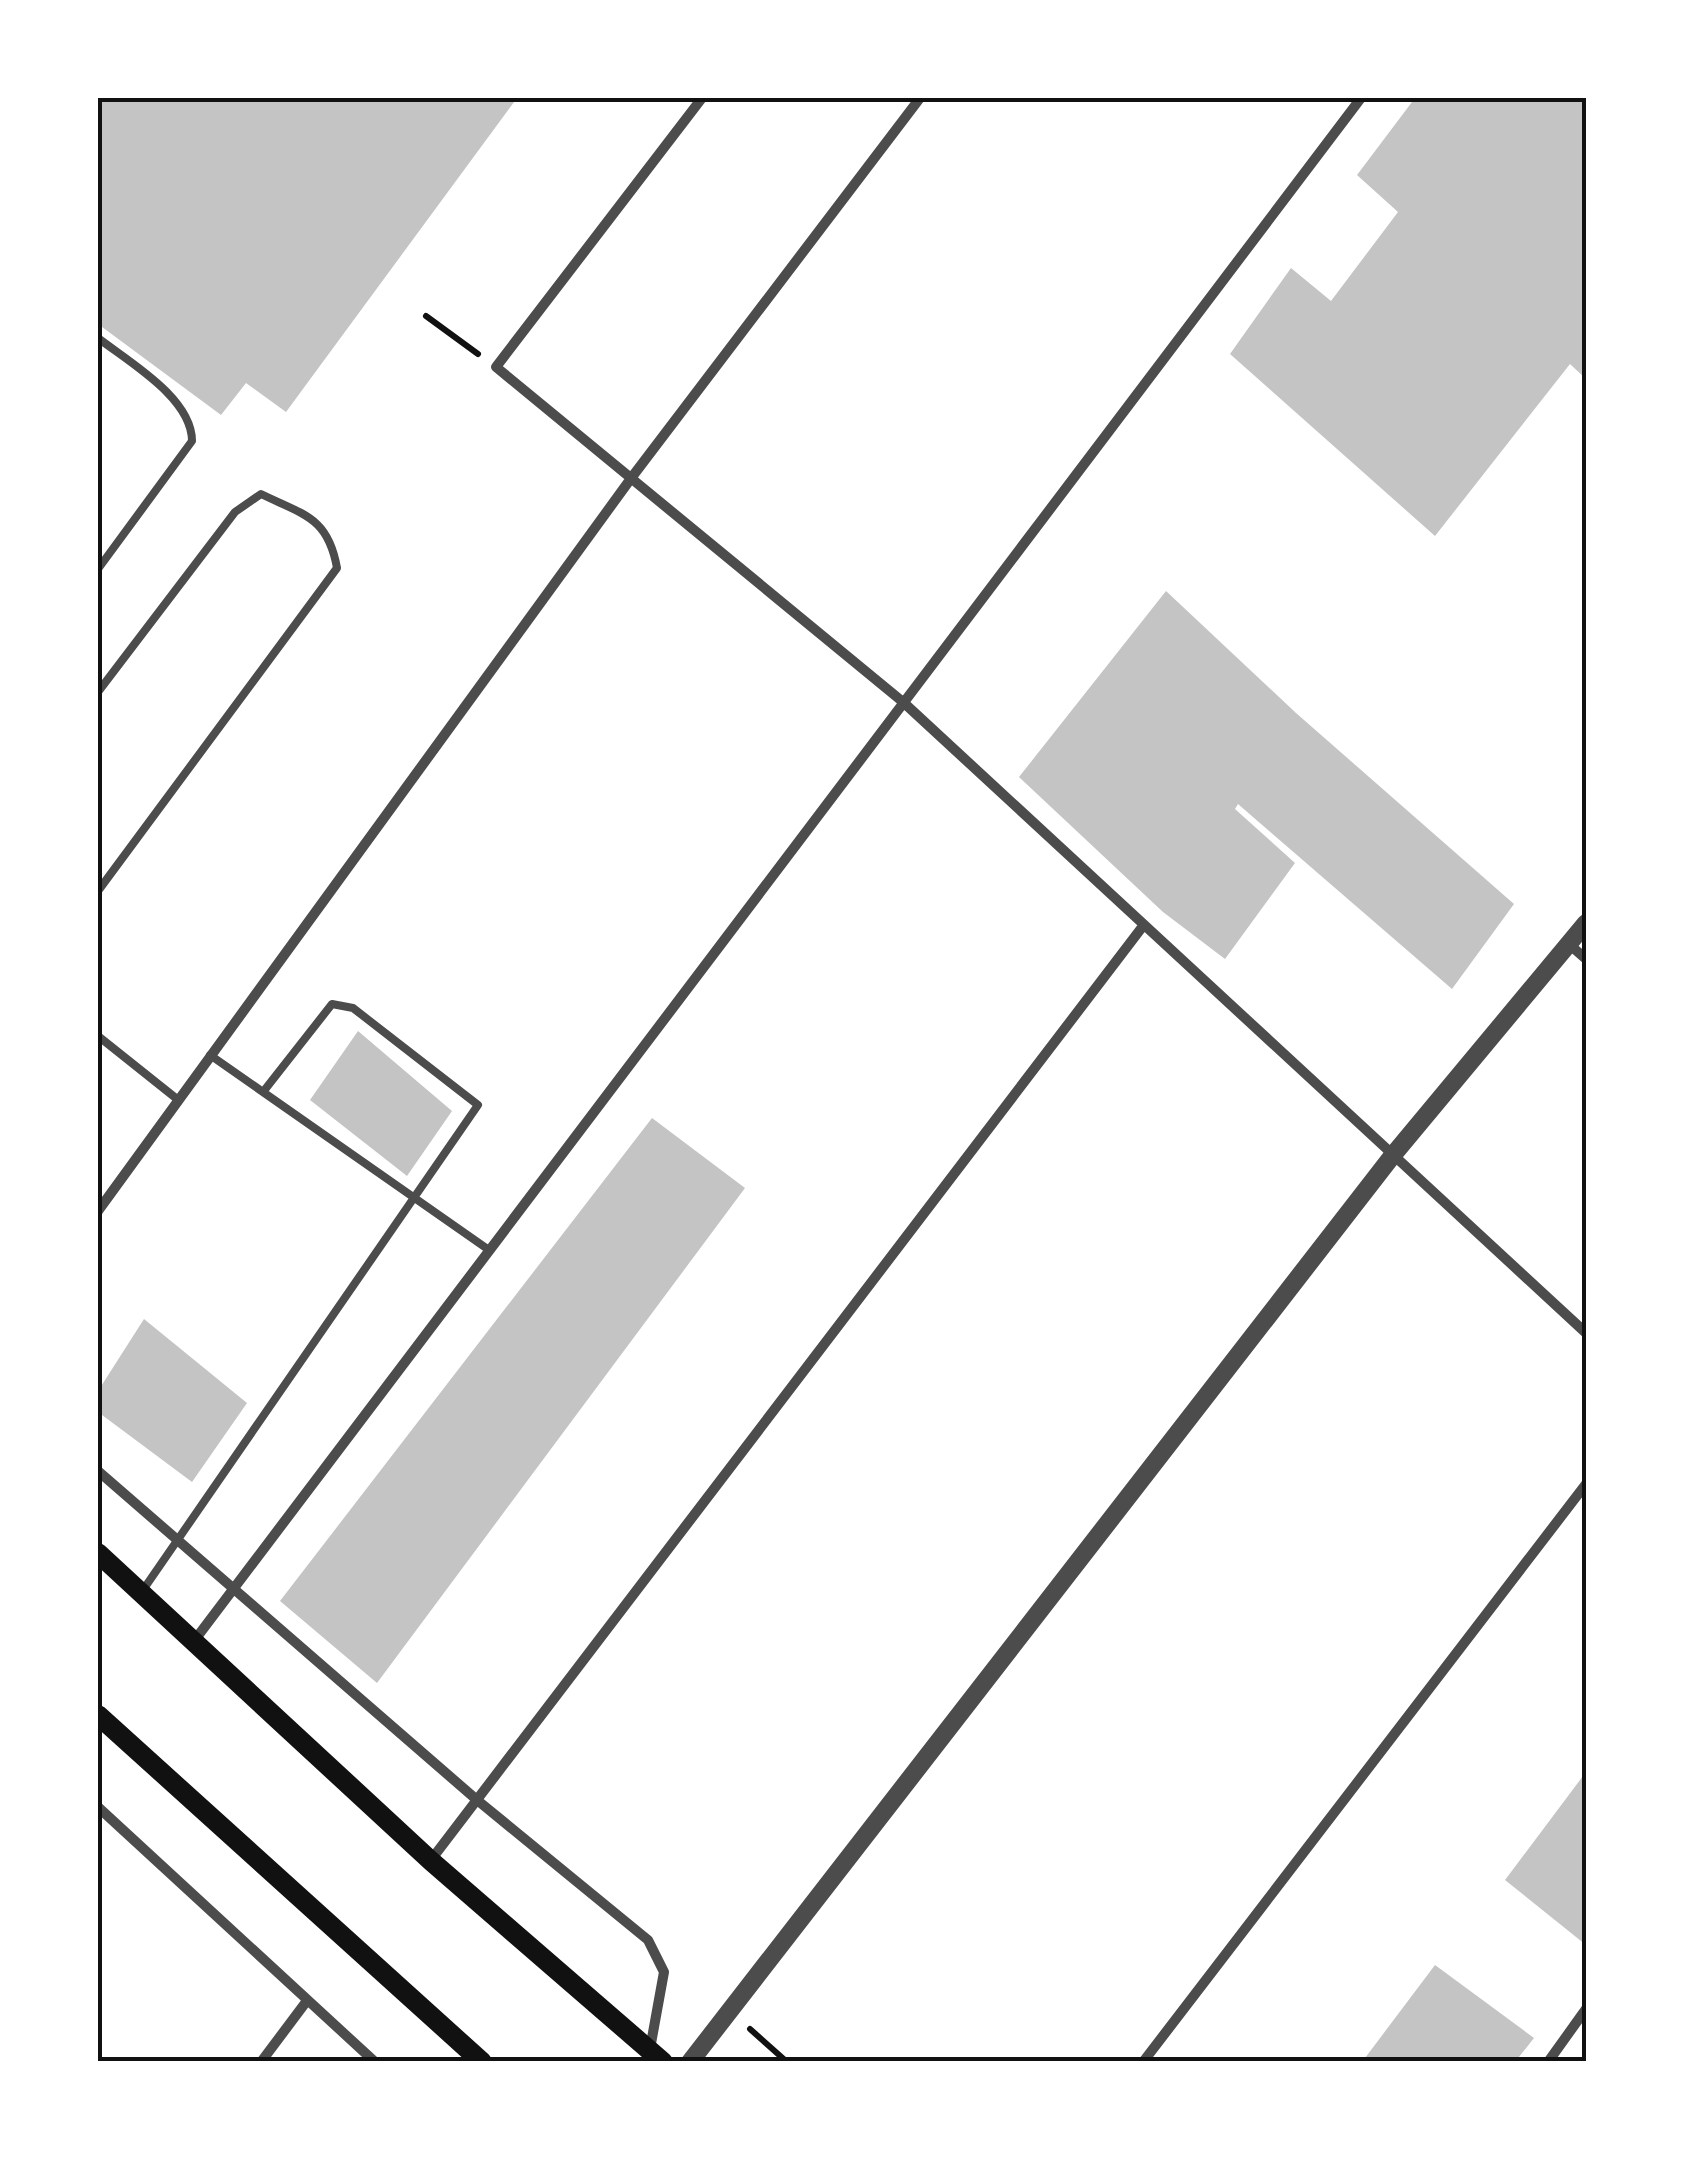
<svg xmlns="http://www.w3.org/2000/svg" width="1684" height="2159" font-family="Bitter,serif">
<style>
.building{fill:#c4c4c4}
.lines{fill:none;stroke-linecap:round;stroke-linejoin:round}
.path{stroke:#111;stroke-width:6}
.service{stroke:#4c4c4c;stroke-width:8}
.minor{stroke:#4c4c4c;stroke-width:10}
.tertiary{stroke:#4c4c4c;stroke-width:18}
.secondary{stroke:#111;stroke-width:20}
.neatline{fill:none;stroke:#111;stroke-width:4}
</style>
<rect width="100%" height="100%" fill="#fff"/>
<path class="building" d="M 98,98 L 517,98 L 286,412 L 246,383 L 221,415 L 98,324 Z
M 1415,98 L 1586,98 L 1586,379 L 1570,364 L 1435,536 L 1230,354 L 1291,268 L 1331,301 L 1398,212 L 1357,175 Z
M 1166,591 L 1296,713 L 1514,904 L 1452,989 L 1238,804 L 1235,809 L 1295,863 L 1225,959 L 1163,912 L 1019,777 Z
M 358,1031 L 452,1111 L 407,1176 L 310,1100 Z
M 652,1118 L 745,1188 L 377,1683 L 280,1601 Z
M 144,1319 L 247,1403 L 192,1482 L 98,1412 L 98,1391 Z
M 1586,1772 L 1586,1945 L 1505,1880 Z
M 1435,1965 L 1534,2038 L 1515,2062 L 1362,2062 Z"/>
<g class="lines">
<path class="path" d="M 426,316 L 478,354
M 750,2029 L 787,2062"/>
<path class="service" d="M 98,338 C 129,362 192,398 192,441 L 98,569
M 98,692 L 235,512 L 261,494 C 304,515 328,517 337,568 L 98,891
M 98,1036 L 177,1099
M 210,1055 L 489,1250
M 143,1590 L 478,1105 L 353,1008 L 332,1004 L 263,1092"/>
<path class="minor" d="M 702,98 L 496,367 L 903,702 L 1586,1333
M 1570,945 L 1586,959
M 98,1211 L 632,477 L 920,98
M 98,1471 L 477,1800 L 648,1940 L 664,1972 L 650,2049
M 194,1641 L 1361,98
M 98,1807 L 375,2062
M 431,1860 L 1143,926
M 261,2062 L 306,2002
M 1143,2062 L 1586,1484
M 1548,2062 L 1586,2009"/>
<path class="tertiary" d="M 690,2062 L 1393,1155 L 1586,923"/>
<path class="secondary" d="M 98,1553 L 431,1861 L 663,2062
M 98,1715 L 482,2062"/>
</g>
<rect width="1684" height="2159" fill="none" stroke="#ffffff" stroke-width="200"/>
<rect x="100" y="100" width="1484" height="1959" class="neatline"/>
</svg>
